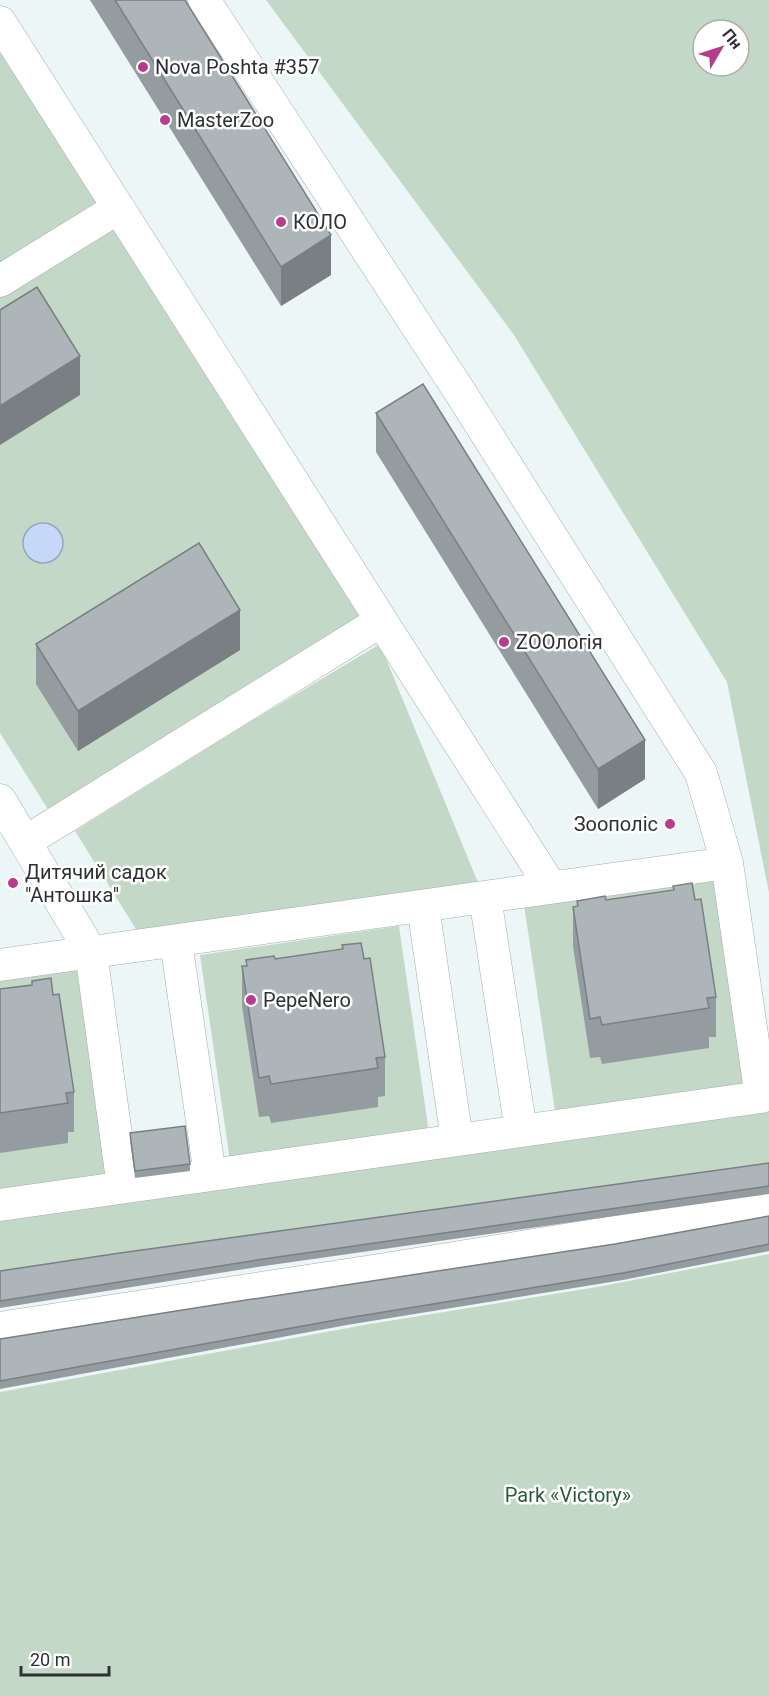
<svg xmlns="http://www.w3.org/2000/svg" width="769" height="1696" font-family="Roboto,sans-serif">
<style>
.green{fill:#c4d8c8;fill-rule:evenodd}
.water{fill:#c5d8f9;stroke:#98a6bd;stroke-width:1.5}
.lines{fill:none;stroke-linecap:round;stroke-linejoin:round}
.minor-casing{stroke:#a3adae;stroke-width:33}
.minor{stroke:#fff;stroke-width:32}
.wall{fill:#959c9f}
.shaded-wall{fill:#797f82}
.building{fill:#adb5b9;stroke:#797f82;stroke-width:1.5}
.poi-dot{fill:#b73c8e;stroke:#fff;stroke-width:2}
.labels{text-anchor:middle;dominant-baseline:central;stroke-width:5;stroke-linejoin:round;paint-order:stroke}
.poi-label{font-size:20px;fill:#2e3132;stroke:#fff;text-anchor:start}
.park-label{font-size:20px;fill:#295c39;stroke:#fff}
</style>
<rect width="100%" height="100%" fill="#ecf6f7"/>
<path class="green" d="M 266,0 L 769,0 L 769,893 L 727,682 L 514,335 ZM 703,30 L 739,30 L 739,66 L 703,66 Z
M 0,51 L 98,204 L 0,264 Z
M 115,222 L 361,617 L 49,811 L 0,733 L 0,294 Z
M 380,644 L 479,885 L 139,934 L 75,831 L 248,723 Z
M 723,876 L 753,1083 L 555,1111 L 524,905 Z
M 399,926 L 429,1133 L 230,1161 L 200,955 Z
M 77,970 L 107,1176 L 0,1191 L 0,981 Z
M 769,1104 L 769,1163 L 0,1272 L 0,1213 Z
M 769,1254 L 769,1696 L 0,1696 L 0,1392 L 364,1325 L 597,1287 Z"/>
<path class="water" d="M23 543a20 20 0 1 1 40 0a20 20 0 1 1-40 0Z"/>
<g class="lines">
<g class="minor-casing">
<path id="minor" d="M 204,0 L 460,392 L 701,773 L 727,863
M 0,22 L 551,887
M 0,281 L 118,208
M 0,800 L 91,952 L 123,1187
M 25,842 L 381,621
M 485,897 L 521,1131
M 423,906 L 457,1140
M 176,942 L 210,1175
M 0,965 L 727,863 L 761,1097 L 0,1205
M 0,1328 L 373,1271 L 769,1207"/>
</g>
<use href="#minor" class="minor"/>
</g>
<path class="wall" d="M 90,0 L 185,0 L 331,275 L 281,306 Z
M 376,413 L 645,779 L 598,809 L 376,452 Z
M 36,644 L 240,650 L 78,751 L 36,684 Z
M 673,886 L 695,900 L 716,997 L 716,1037 L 709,1037 L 709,1048 L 602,1064 L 600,1057 L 590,1058 L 573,946 L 573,907 L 577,906 L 577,901 L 606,900 L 673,890 Z
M 275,959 L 364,959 L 385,1057 L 385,1096 L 378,1097 L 378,1107 L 271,1123 L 269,1116 L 259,1117 L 242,1006 L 242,966 L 246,966 L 246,960 Z
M 32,981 L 53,995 L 74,1092 L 74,1132 L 68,1132 L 68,1143 L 0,1153 L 0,989 L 32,985 Z
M 130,1133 L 190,1164 L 190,1171 L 135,1178 L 130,1140 Z
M 769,1163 L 769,1194 L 257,1267 L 0,1308 L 0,1271 Z
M 769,1216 L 769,1251 L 623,1280 L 347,1325 L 0,1389 L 0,1339 L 615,1244 Z"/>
<path class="shaded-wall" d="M 331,235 L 331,275 L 281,306 L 281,267 Z
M 80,356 L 80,395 L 0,445 L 0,406 Z
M 240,610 L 240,650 L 78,751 L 78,711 Z
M 645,740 L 645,779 L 598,809 L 598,769 Z"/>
<path class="building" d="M 115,0 L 185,0 L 331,235 L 281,267 Z
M 37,287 L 80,356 L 0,406 L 0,310 Z
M 423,384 L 645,740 L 598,769 L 376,413 Z
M 199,543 L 240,610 L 78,711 L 36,644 Z
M 692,883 L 695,900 L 701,899 L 716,997 L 707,998 L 709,1008 L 602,1025 L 600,1017 L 590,1019 L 573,907 L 578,906 L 577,901 L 605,896 L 606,900 L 674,890 L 673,886 Z
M 361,943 L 364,959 L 370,958 L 385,1057 L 376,1058 L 378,1068 L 271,1084 L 269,1076 L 259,1078 L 242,966 L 247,966 L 246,960 L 274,956 L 275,959 L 343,949 L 342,945 Z
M 51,978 L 53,995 L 59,994 L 74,1092 L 66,1093 L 68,1103 L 0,1113 L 0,989 L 32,985 L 32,981 Z
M 185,1126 L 190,1164 L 135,1171 L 130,1133 Z
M 769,1163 L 769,1186 L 257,1260 L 0,1301 L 0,1271 L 120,1253 Z
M 769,1216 L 769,1244 L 623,1273 L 347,1318 L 0,1381 L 0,1339 L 214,1305 L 615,1244 Z"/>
<g class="poi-dot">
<circle cx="143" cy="67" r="6"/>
<circle cx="165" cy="120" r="6"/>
<circle cx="281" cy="222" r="6"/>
<circle cx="504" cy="642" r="6"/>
<circle cx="670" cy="824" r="6"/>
<circle cx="13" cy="883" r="6"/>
<circle cx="251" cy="1000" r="6"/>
</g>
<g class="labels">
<g class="poi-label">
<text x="155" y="67">Nova Poshta #357</text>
<text x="177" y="120">MasterZoo</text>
<text x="293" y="222">КОЛО</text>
<text x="516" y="642">ZООлогія</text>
<text x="658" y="824" text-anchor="end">Зоополіс</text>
<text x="25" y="872">Дитячий садок<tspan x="25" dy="23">"Антошка"</tspan></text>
<text x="263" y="1000">PepeNero</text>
</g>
<g class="park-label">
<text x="568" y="1495">Park «Victory»</text>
</g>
</g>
<g transform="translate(721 48) rotate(51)"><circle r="28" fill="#ffffff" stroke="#abadad" stroke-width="1.5"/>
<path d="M0-4.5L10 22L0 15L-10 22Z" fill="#b73c8e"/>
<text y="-9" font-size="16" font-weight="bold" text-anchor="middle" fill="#2e3132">Пн</text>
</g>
<path d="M21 1666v9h88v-9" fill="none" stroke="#2e3132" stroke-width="3"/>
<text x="30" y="1666" font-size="18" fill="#2e3132" stroke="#ffffff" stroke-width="4.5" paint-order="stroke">20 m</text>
</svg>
